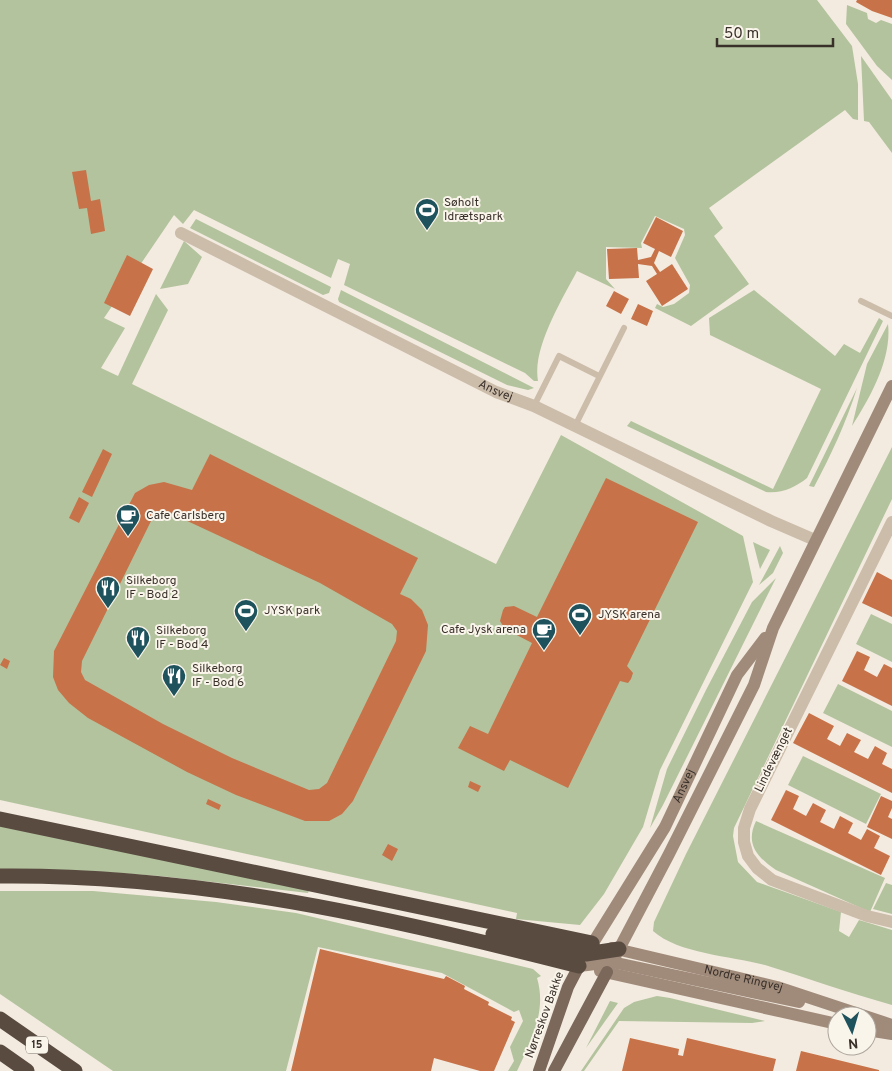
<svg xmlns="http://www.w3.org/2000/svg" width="892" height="1071" font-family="Overpass,sans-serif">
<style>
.green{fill:#b3c39e}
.building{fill:#c77248;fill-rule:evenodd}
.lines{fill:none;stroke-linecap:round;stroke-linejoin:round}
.lane{stroke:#ccbcaa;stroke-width:6}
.street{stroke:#ccbcaa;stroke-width:12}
.secondary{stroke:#a08b7b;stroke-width:12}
.primary{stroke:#7b685b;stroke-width:12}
.highway{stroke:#5a4b41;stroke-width:15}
.labels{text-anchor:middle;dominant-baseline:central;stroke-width:4;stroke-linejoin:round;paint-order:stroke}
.shield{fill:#faf5eb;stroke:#736b64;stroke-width:1}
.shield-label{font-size:11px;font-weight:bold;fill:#39302a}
.poi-label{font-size:12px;fill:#39302a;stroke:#faf5eb;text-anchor:start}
.street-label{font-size:12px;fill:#39302a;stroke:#faf5eb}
</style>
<rect width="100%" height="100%" fill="#f3ebdf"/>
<path class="green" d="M 0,0 L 817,0 L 852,46 L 858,84 L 858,120 L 853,119 L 845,110 L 709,208 L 723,228 L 714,236 L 749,284 L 691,326 L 655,308 L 657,304 L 663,307 L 674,304 L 689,293 L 690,285 L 675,258 L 685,235 L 684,229 L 655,216 L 641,243 L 642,248 L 606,247 L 606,279 L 615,289 L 577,271 C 562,300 532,348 538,381 L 534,381 L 525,373 L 344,285 L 350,264 L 338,259 L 331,278 L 194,210 L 183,224 L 174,215 L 104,318 L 125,328 L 101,368 L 118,376 L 156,294 L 168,310 L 132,384 L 496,564 L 561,435 L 743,536 L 753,582 L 660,770 L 643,827 L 604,894 L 580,925 L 516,919 L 517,913 L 0,800 Z
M 847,5 L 867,13 L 868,19 L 876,23 L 881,20 L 892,24 L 892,80 L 877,66 L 846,24 Z
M 861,56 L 892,100 L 892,153 L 869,122 L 864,121 Z
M 196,219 L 331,287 L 329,293 L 323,295 L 190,228 Z
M 184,241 L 202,257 L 188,284 L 160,289 Z
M 341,290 L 534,388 L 528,390 L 507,385 L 339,302 L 338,299 Z
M 754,290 L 835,356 L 844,344 L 860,353 L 879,318 L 883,321 L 807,478 C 796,487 781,494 766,492 L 627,426 L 631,421 L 773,489 L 821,389 L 710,335 L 709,318 Z
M 888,324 C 892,359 870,398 852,426 L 867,364 Z
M 857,388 C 846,423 831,455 814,487 L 809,486 Z
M 892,447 L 892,499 L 734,828 L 733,836 L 738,862 L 757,882 L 841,912 L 839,931 L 849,937 L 859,920 L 892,930 L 892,1005 C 849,993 807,978 765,965 C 731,956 679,954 653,931 L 654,922 L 686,854 Z
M 753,542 L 770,550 L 760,569 Z
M 780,546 L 783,553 L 773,573 L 759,585 Z
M 776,578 L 663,805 L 650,828 L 667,769 L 706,690 L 752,602 Z
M 871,614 L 892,624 L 892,662 L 856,644 Z
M 838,684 L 892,711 L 892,747 L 823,713 Z
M 803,756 L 881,794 L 866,824 L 788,785 Z
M 756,821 L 885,878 L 870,912 L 776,870 C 757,857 745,844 756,821 Z
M 0,825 L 310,887 L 308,893 L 160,876 L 88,871 L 0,870 Z
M 886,883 L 892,885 L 892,914 L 873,909 Z
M 0,891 L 93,891 L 216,902 L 296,913 L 533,969 L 541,976 L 537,978 C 547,1011 531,1041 517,1071 L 508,1071 L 514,1061 L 510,1047 L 523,1021 L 519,1010 L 514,1012 L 442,973 L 318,947 L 286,1071 L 113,1071 L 0,994 Z
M 657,996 L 670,998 L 765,1021 L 752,1023 L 619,1021 L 584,1071 L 581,1071 L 624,1008 L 634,1002 Z
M 610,1001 L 618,1003 L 586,1048 Z"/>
<path class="building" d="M 857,0 L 892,0 L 892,18 L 872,11 L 856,2 Z
M 86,170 L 91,201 L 100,199 L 105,231 L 91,234 L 87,208 L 79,209 L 72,172 Z
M 656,217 L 683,231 L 671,257 L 659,251 L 654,263 L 660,272 L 672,264 L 688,289 L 662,306 L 646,281 L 657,274 L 652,266 L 638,264 L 639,278 L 609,279 L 607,249 L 637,248 L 638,260 L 651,257 L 655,249 L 643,243 Z
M 127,255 L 153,269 L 130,316 L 104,303 Z
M 614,291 L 629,299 L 621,314 L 606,306 Z
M 638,304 L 653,311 L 647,326 L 631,319 Z
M 103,449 L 112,454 L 92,497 L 82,492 Z
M 210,454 L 418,558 L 400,594 L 411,599 L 422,610 L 428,625 L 426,651 L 353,801 L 342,814 L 329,821 L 305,821 L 236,795 L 187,772 L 88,718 L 69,703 L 58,690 L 53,677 L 54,651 L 135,493 L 149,485 L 164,482 L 192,490 ZM 160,512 L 168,512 L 320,583 L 392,624 L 397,631 L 396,641 L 327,783 L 319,789 L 309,790 L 232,758 L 163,724 L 85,680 L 81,672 L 82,661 L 152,519 Z
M 606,478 L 698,522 L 627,666 L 633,673 L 631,679 L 628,683 L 620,681 L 568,788 L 510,760 L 504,771 L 458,748 L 470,726 L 488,734 L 532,643 L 505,629 L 500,621 L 503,610 L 505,607 L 514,606 L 537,617 Z
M 79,497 L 89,503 L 79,523 L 69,518 Z
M 877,572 L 892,580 L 892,617 L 862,603 Z
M 857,651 L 870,657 L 864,670 L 877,677 L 884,664 L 892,668 L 892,706 L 842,681 Z
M 4,658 L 10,661 L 7,669 L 0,665 Z
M 809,713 L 834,726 L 827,739 L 840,746 L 847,733 L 861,740 L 854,752 L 868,759 L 875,746 L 887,753 L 882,764 L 892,769 L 892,793 L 793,743 Z
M 470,781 L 481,786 L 478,792 L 468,787 Z
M 786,790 L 799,796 L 793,809 L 806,816 L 813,803 L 826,810 L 820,822 L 834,829 L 840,816 L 853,823 L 848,833 L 861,840 L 867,829 L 880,836 L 874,848 L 890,856 L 881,875 L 771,820 Z
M 881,796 L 892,801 L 892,808 L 888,817 L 892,819 L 892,839 L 867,827 Z
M 208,799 L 221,805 L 219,810 L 206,804 Z
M 388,844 L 398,849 L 392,861 L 382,855 Z
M 320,949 L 444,979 L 446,976 L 465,986 L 464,989 L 489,1002 L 488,1005 L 512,1017 L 511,1020 L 515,1022 L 494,1071 L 480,1071 L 434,1058 L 431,1071 L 291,1071 Z
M 630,1038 L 679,1049 L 678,1055 L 683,1056 L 687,1038 L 776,1059 L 773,1071 L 622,1071 Z
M 801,1051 L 879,1070 L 879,1071 L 796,1071 Z"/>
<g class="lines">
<path class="lane" d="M 861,301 L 892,316
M 534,406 L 559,356 L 599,376
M 575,426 L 624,328"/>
<g class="street">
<path id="s1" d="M 181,233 L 496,392 L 534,406 L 771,521 L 815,540"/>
<path d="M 892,522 L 750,809 L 744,828 L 744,842 L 748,856 L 757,868 L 772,880 L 867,916 L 892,922"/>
</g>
<g class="secondary">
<path id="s2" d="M 612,948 L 777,987 L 892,1025"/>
<path id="s3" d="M 588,951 L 665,827 L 737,675 L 765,638"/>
<path d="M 579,966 L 612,962 L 799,1002"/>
<path d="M 600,971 L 837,1024"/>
<path d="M 607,972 L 669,854 L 754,685 L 773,628 L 892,386"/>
<path d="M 867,1030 L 892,1034"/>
</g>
<path class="primary" d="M 539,1071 L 568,987 L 579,966
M 554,1071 L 607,972"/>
<path class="highway" d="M 0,819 L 592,943
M 0,876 C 198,874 388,917 579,966
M 493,934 L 586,954 L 619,949
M 0,1019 L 75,1071
M 0,1052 L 27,1071"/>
</g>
<defs>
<g id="stadium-pin" transform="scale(1.25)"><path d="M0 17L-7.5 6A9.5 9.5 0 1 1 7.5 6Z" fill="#1e525c" stroke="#faf5eb"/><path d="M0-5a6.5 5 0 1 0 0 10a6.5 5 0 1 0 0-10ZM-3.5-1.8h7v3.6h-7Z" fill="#fff"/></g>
<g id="cafe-pin" transform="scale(1.25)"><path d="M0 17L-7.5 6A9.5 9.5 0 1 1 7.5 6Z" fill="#1e525c" stroke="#faf5eb"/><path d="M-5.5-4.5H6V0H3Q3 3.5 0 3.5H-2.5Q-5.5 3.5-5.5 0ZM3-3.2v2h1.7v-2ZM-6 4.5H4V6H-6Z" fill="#fff"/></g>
<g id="restaurant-pin" transform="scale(1.25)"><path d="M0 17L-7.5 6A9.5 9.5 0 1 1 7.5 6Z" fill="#1e525c" stroke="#faf5eb"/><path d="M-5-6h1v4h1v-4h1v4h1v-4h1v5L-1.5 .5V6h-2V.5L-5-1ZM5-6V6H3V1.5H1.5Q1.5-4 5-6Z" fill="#fff"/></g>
</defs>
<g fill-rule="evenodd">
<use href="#stadium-pin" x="427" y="210"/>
<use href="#cafe-pin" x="128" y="516"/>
<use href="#restaurant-pin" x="108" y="588"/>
<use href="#stadium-pin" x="246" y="611"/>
<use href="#stadium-pin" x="580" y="615"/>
<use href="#cafe-pin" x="544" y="630"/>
<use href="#restaurant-pin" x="138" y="638"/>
<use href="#restaurant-pin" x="174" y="676"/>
</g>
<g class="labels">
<rect class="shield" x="26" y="1036.5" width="22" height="17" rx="4"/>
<g class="shield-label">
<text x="37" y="1045">15</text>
</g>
<g class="poi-label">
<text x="444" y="203">Søholt<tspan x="444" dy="14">Idrætspark</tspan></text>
<text x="146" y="516">Cafe Carlsberg</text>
<text x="126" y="581">Silkeborg<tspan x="126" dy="14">IF - Bod 2</tspan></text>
<text x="264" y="611">JYSK park</text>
<text x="598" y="615">JYSK arena</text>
<text x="526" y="630" text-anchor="end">Cafe Jysk arena</text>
<text x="156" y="631">Silkeborg<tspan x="156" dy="14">IF - Bod 4</tspan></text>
<text x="192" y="669">Silkeborg<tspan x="192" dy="14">IF - Bod 6</tspan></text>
</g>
<g class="street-label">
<text stroke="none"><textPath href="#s1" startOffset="352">Ansvej</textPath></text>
<text transform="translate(774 760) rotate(-64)">Lindevænget</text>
<text stroke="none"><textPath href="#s3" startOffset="191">Ansvej</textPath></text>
<text stroke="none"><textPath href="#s2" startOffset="135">Nordre Ringvej</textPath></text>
<text transform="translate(545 1015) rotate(-70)">Nørreskov Bakke</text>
</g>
</g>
<g transform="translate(852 1031) rotate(175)"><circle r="24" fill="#faf5eb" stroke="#ada69e"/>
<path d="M0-4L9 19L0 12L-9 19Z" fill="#1e525c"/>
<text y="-8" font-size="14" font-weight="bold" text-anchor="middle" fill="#39302a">N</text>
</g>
<path d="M717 38v8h116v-8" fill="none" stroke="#39302a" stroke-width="2.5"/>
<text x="724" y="38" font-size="15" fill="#39302a" stroke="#faf5eb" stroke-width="4" paint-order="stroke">50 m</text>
</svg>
